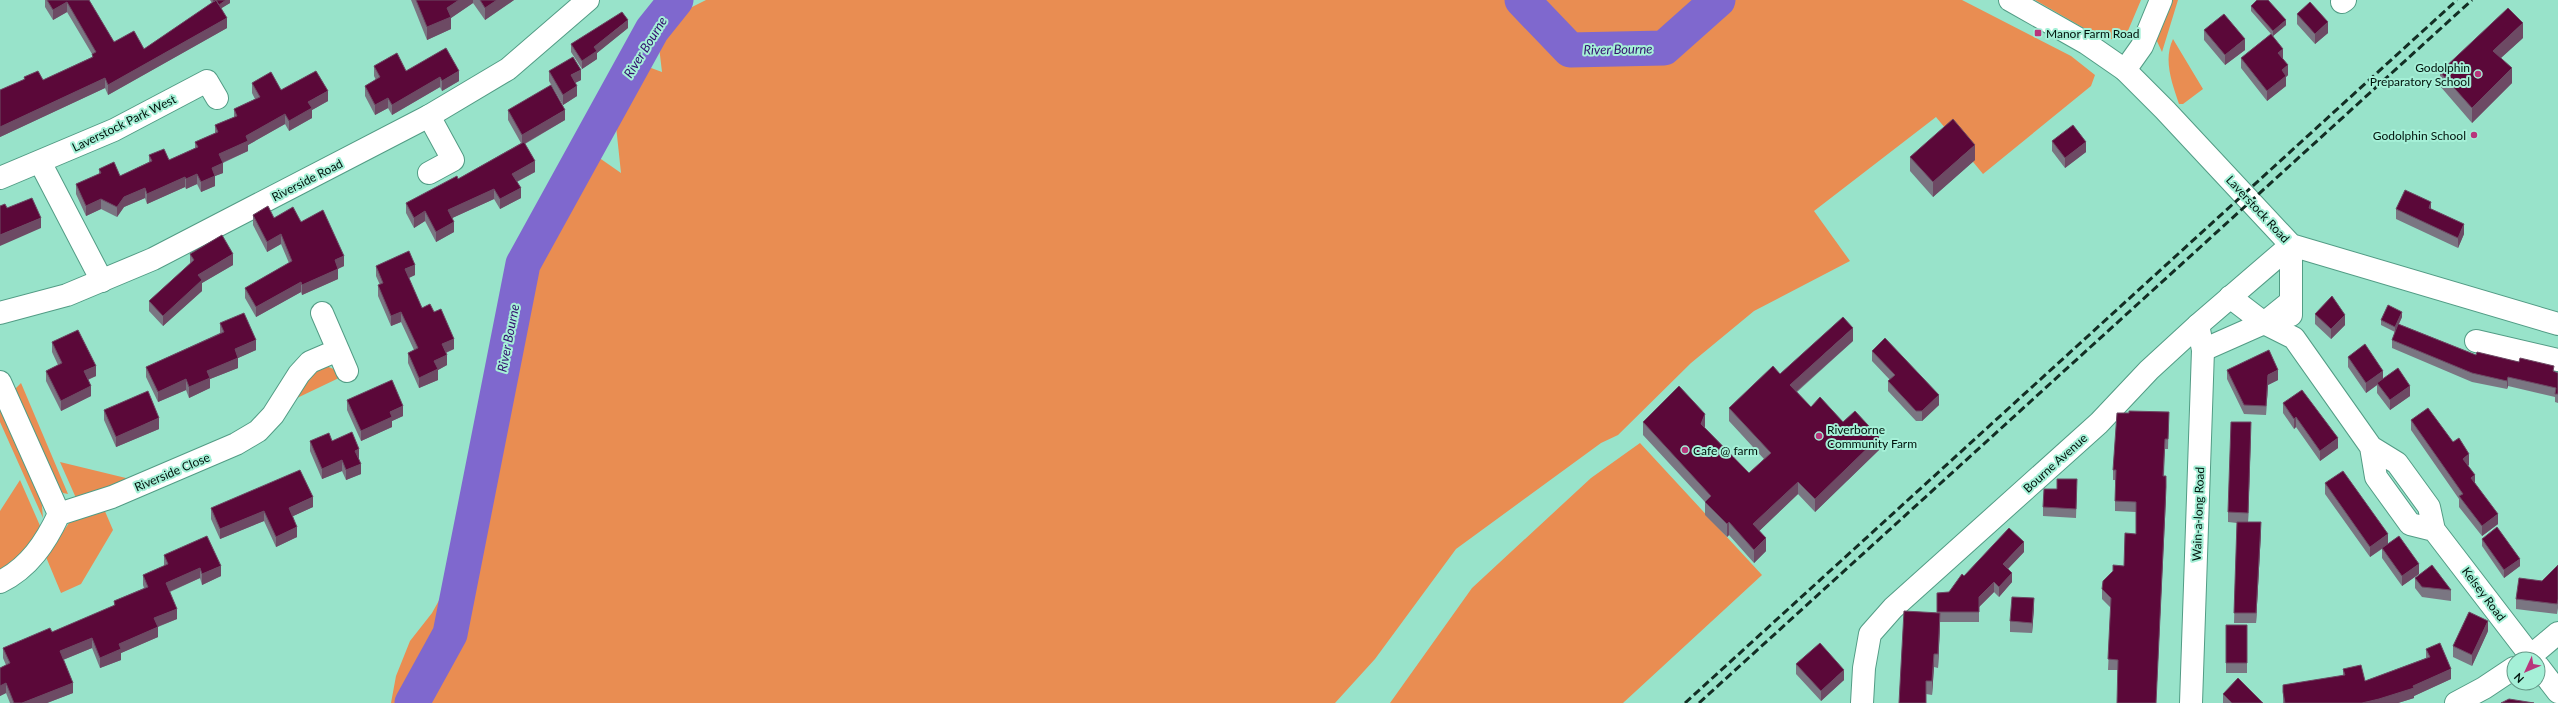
<svg xmlns="http://www.w3.org/2000/svg" width="2558" height="703" font-family="Lato,sans-serif">
<style>
.green{fill:#e98d52}
.lines{fill:none;stroke-linecap:round;stroke-linejoin:round}
.river{stroke:#7f68ce;stroke-width:35}
.minor-casing{stroke:#529c85;stroke-width:24}
.tertiary-casing{stroke:#529c85;stroke-width:24}
.minor{stroke:#fff;stroke-width:22}
.tertiary{stroke:#fff;stroke-width:22}
.rail{stroke:#132e24;stroke-width:3;stroke-dasharray:8 4;stroke-linecap:butt}
.wall{fill:#7a7682}
.shaded-wall{fill:#6d4a64}
.building{fill:#5b0839;stroke:#6d4a64}
.poi-dot{fill:#b8357c;stroke:#a5f0d7;stroke-width:1.5}
.labels{text-anchor:middle;dominant-baseline:central;stroke-width:4;stroke-linejoin:round;paint-order:stroke}
.poi-label{font-size:12px;fill:#00130c;stroke:#a5f0d7;text-anchor:start}
.street-label{font-size:12px;fill:#00130c;stroke:#a5f0d7}
.water-label{font-size:13px;font-style:italic;fill:#310e6c;stroke:#a5f0d7}
</style>
<rect width="100%" height="100%" fill="#98e3ca"/>
<path class="green" d="M 706,0 L 1962,0 L 2071,56 L 2095,75 L 2091,86 L 1983,174 L 1936,117 L 1814,211 L 1850,261 L 1754,311 L 1691,363 L 1618,435 L 1601,443 L 1456,549 L 1375,659 L 1335,703 L 391,703 L 396,676 L 410,641 L 432,613 L 452,577 L 473,586 L 527,314 L 538,270 L 598,157 L 621,173 L 616,126 L 643,65 L 662,72 L 658,38 L 686,10 Z
M 2035,0 L 2141,0 L 2127,33 L 2116,39 L 2103,39 Z
M 2168,0 L 2178,0 L 2162,52 L 2156,39 Z
M 2173,39 L 2203,89 L 2183,104 L 2179,104 C 2172,83 2163,60 2173,39 Z
M 324,365 L 338,371 L 341,377 L 297,398 L 307,377 Z
M 21,383 L 68,494 L 63,493 L 55,483 L 14,390 Z
M 0,401 L 41,495 L 43,518 L 0,422 Z
M 1640,443 L 1762,575 L 1623,703 L 1390,703 L 1472,588 L 1591,478 Z
M 60,462 L 130,479 L 131,480 L 76,498 Z
M 20,480 L 41,528 L 30,551 L 0,573 L 0,511 Z
M 104,509 L 113,530 L 81,584 L 61,593 L 46,557 L 69,523 Z"/>
<g class="lines">
<path class="river" d="M 1522,0 L 1570,50 L 1664,48 L 1718,0
M 412,703 L 450,634 L 523,264 L 652,30 L 676,0"/>
<g class="minor-casing">
<path id="minor" d="M 2342,2 L 2345,0
M 2125,70 L 2142,46 L 2161,0
M 429,116 L 453,160 L 429,173
M 40,162 L 102,281
M 0,178 L 114,130 L 207,81 L 217,98
M 2291,245 L 2291,315
M 2230,297 L 2264,323 L 2294,338 L 2371,447 L 2397,463 L 2429,507 L 2434,530 L 2533,659
M 2476,341 L 2558,360
M 338,350 L 347,371
M 2203,350 L 2264,323 L 2290,302
M 0,382 L 59,514
M 2371,447 L 2376,477 L 2410,524 L 2434,530
M 0,582 C 29,568 46,542 59,514 L 112,497 L 236,444 L 258,431 L 273,415 L 299,374 L 310,362 L 338,350 L 322,313
M 2527,659 L 2558,633
M 2538,666 L 2558,692
M 1862,703 L 1864,668 L 1870,634 L 1893,608 L 2099,423 L 2149,370 L 2198,325
M 2456,703 L 2484,688 L 2514,668"/>
</g>
<g class="tertiary-casing">
<path id="tertiary" d="M 2010,0 L 2086,43 L 2125,70 L 2165,110 L 2291,245 L 2558,324
M 0,313 L 67,295 L 153,259 L 429,116 L 508,69 L 588,0
M 2191,703 L 2203,350 L 2198,325 L 2291,245"/>
</g>
<use href="#minor" class="minor"/>
<use href="#tertiary" class="tertiary"/>
<path class="rail" d="M 1685,703 L 2457,0
M 1699,703 L 2472,0"/>
</g>
<path class="wall" d="M 45,0 L 89,0 L 114,42 L 144,49 L 212,3 L 210,0 L 230,0 L 230,3 L 221,8 L 227,28 L 108,95 L 105,88 L 0,137 L 0,90 L 24,80 L 24,77 L 43,80 L 92,57 L 92,54 L 67,12 L 53,20 L 45,7 Z
M 411,0 L 514,0 L 485,20 L 473,3 L 451,18 L 451,29 L 427,40 Z
M 2251,6 L 2286,25 L 2273,36 L 2283,59 L 2288,75 L 2286,77 L 2286,86 L 2267,101 L 2241,68 L 2241,58 L 2271,34 L 2251,11 Z
M 2297,14 L 2328,33 L 2315,44 L 2297,24 Z
M 628,28 L 597,53 L 597,59 L 582,69 L 571,52 L 571,44 Z
M 2204,30 L 2245,50 L 2225,65 L 2204,40 Z
M 2523,38 L 2501,58 L 2512,83 L 2472,123 L 2440,86 L 2440,72 Z
M 374,66 L 406,71 L 459,81 L 442,91 L 440,87 L 392,115 L 388,108 L 375,115 L 365,96 L 365,86 L 376,80 L 374,76 Z
M 549,71 L 581,80 L 575,83 L 577,96 L 563,105 L 549,81 Z
M 252,83 L 328,101 L 312,110 L 312,118 L 289,131 L 285,124 L 248,145 L 248,151 L 223,163 L 223,173 L 215,176 L 215,186 L 201,192 L 197,184 L 186,189 L 185,187 L 147,204 L 145,198 L 124,207 L 117,217 L 101,209 L 86,216 L 76,194 L 76,184 L 99,174 L 99,169 L 120,176 L 149,162 L 149,155 L 169,160 L 195,148 L 195,142 L 215,133 L 215,125 L 234,117 L 234,109 L 255,99 L 252,93 Z
M 508,110 L 565,120 L 525,144 L 535,172 L 517,182 L 521,198 L 500,209 L 494,199 L 452,218 L 454,232 L 436,242 L 425,221 L 414,228 L 406,213 L 406,203 L 458,179 L 521,143 L 508,120 Z
M 2052,141 L 2086,152 L 2065,168 L 2052,151 Z
M 1910,157 L 1975,160 L 1933,197 L 1910,171 Z
M 2396,209 L 2431,209 L 2464,234 L 2458,248 L 2396,219 Z
M 253,215 L 301,222 L 344,266 L 338,269 L 338,279 L 302,295 L 301,292 L 256,317 L 245,298 L 245,288 L 289,263 L 281,244 L 267,252 L 253,225 Z
M 190,254 L 233,265 L 202,283 L 202,291 L 163,326 L 149,311 L 149,301 L 190,264 Z
M 376,266 L 415,275 L 408,278 L 422,308 L 434,312 L 454,349 L 446,353 L 447,365 L 438,370 L 438,380 L 419,388 L 408,363 L 408,353 L 414,350 L 401,322 L 391,326 L 378,296 L 378,285 L 380,285 L 376,276 Z
M 2315,314 L 2345,325 L 2331,339 L 2315,324 Z
M 2402,317 L 2399,324 L 2476,355 L 2558,373 L 2558,403 L 2555,402 L 2555,397 L 2508,386 L 2507,389 L 2472,382 L 2392,348 L 2392,340 L 2395,332 L 2381,325 L 2381,320 Z
M 220,323 L 256,350 L 238,358 L 238,368 L 210,379 L 210,388 L 189,398 L 186,390 L 158,402 L 146,377 L 146,367 L 220,333 Z
M 1853,341 L 1797,392 L 1811,407 L 1843,422 L 1879,450 L 1815,512 L 1798,494 L 1759,531 L 1766,551 L 1754,563 L 1729,535 L 1727,537 L 1705,515 L 1705,502 L 1643,435 L 1643,422 L 1705,426 L 1705,428 L 1749,473 L 1764,459 L 1729,421 L 1729,408 L 1780,374 Z
M 52,342 L 96,376 L 88,380 L 91,396 L 61,411 L 46,381 L 46,371 L 58,365 L 52,352 Z
M 1872,351 L 1939,405 L 1922,421 L 1916,421 L 1888,391 L 1888,381 L 1890,380 L 1872,361 Z
M 2348,357 L 2383,379 L 2410,396 L 2390,410 L 2377,393 L 2377,385 L 2366,393 L 2348,367 Z
M 2227,370 L 2278,380 L 2268,385 L 2266,415 L 2244,414 L 2227,379 Z
M 347,400 L 403,416 L 392,421 L 392,427 L 361,441 L 347,410 Z
M 2283,403 L 2338,448 L 2320,461 L 2296,427 L 2294,429 L 2283,413 Z
M 104,410 L 159,429 L 116,447 L 104,420 Z
M 2169,412 L 2168,449 L 2165,449 L 2164,476 L 2166,498 L 2118,670 L 2108,670 L 2111,608 L 2102,599 L 2102,589 L 2124,566 L 2136,534 L 2136,512 L 2115,511 L 2115,480 L 2113,480 L 2113,470 L 2129,413 Z
M 2411,420 L 2453,442 L 2469,465 L 2468,465 L 2475,483 L 2498,524 L 2482,536 L 2459,507 L 2459,499 L 2411,430 Z
M 2251,432 L 2248,522 L 2261,532 L 2256,623 L 2234,623 L 2237,523 L 2228,522 L 2228,512 Z
M 310,441 L 332,441 L 359,459 L 361,474 L 346,480 L 342,471 L 322,479 L 310,451 Z
M 2325,483 L 2388,544 L 2419,574 L 2402,586 L 2382,558 L 2382,549 L 2370,557 L 2325,494 Z
M 2077,488 L 2076,518 L 2043,516 L 2043,507 L 2057,489 Z
M 313,507 L 293,516 L 297,537 L 276,547 L 264,521 L 220,539 L 211,519 L 211,508 Z
M 2482,539 L 2520,566 L 2504,578 L 2482,546 Z
M 2024,552 L 2008,569 L 2012,582 L 1999,597 L 1994,592 L 1979,607 L 1979,622 L 1940,622 L 1938,668 L 1934,667 L 1932,695 L 1926,694 L 1899,703 L 1937,613 L 1937,593 L 1949,592 L 1964,576 Z
M 164,555 L 221,576 L 202,585 L 200,578 L 170,592 L 177,619 L 158,627 L 158,637 L 121,653 L 121,660 L 100,668 L 92,648 L 63,660 L 73,693 L 47,703 L 10,703 L 6,693 L 0,696 L 0,668 L 6,665 L 3,658 L 3,648 L 52,632 L 114,606 L 114,601 L 144,588 L 143,585 L 143,575 L 164,566 Z
M 2558,565 L 2558,608 L 2557,614 L 2516,609 L 2516,599 L 2542,581 Z
M 2415,578 L 2451,590 L 2451,601 L 2422,597 L 2415,588 Z
M 2034,608 L 2032,633 L 2010,632 L 2010,621 Z
M 2226,625 L 2247,625 L 2247,673 L 2226,673 Z
M 2488,631 L 2472,666 L 2453,657 L 2453,646 Z
M 2426,649 L 2451,679 L 2414,696 L 2414,698 L 2398,703 L 2283,703 L 2283,685 L 2343,676 L 2343,669 L 2365,681 L 2426,658 Z
M 1796,664 L 1844,680 L 1821,701 L 1796,674 Z
M 2223,694 L 2263,703 L 2223,703 Z"/>
<path class="shaded-wall" d="M 226,0 L 230,0 L 230,3 L 217,11 L 217,6 Z
M 459,0 L 473,0 L 473,3 L 451,18 L 451,29 L 427,40 L 427,27 L 447,8 Z
M 497,0 L 514,0 L 485,20 L 485,8 Z
M 67,2 L 67,12 L 53,20 L 53,10 Z
M 227,18 L 227,28 L 108,95 L 108,85 Z
M 628,20 L 628,28 L 597,53 L 597,59 L 582,69 L 582,61 L 594,47 Z
M 2286,20 L 2286,25 L 2273,36 L 2273,31 Z
M 2328,22 L 2328,33 L 2315,44 L 2315,34 Z
M 2523,23 L 2523,38 L 2493,65 L 2493,51 Z
M 2245,39 L 2245,50 L 2225,65 L 2225,55 Z
M 2283,49 L 2283,59 L 2278,63 L 2278,53 Z
M 2288,65 L 2288,75 L 2286,77 L 2286,86 L 2267,101 L 2267,91 L 2282,70 Z
M 2512,68 L 2512,83 L 2472,123 L 2472,108 Z
M 581,70 L 581,80 L 571,85 L 571,75 Z
M 459,71 L 459,81 L 442,91 L 442,81 Z
M 440,77 L 440,87 L 392,115 L 392,105 Z
M 105,78 L 105,88 L 0,137 L 0,127 Z
M 577,86 L 577,96 L 563,105 L 563,95 Z
M 328,91 L 328,101 L 312,110 L 312,118 L 289,131 L 289,121 L 308,102 Z
M 388,98 L 388,108 L 375,115 L 375,105 Z
M 565,110 L 565,120 L 522,145 L 522,135 Z
M 285,114 L 285,124 L 248,145 L 248,151 L 219,164 L 219,154 L 246,136 Z
M 2086,142 L 2086,152 L 2065,168 L 2065,158 Z
M 1975,145 L 1975,160 L 1933,197 L 1933,182 Z
M 535,161 L 535,172 L 512,184 L 512,174 Z
M 223,163 L 223,173 L 215,176 L 215,186 L 201,192 L 201,182 L 212,168 Z
M 197,174 L 197,184 L 186,189 L 186,179 Z
M 185,177 L 185,187 L 147,204 L 147,194 Z
M 145,188 L 145,198 L 124,207 L 117,217 L 117,207 L 124,197 Z
M 521,188 L 521,198 L 500,209 L 500,199 Z
M 494,189 L 494,199 L 448,220 L 448,210 Z
M 101,199 L 101,209 L 86,216 L 86,206 Z
M 2431,202 L 2431,212 L 2429,208 Z
M 425,211 L 425,221 L 414,228 L 414,218 Z
M 41,218 L 41,228 L 0,246 L 0,235 Z
M 454,222 L 454,232 L 436,242 L 436,232 Z
M 2464,224 L 2464,234 L 2458,248 L 2458,238 Z
M 281,234 L 281,244 L 267,252 L 267,242 Z
M 233,254 L 233,265 L 202,283 L 202,291 L 163,326 L 163,316 L 198,275 Z
M 344,256 L 344,266 L 335,270 L 335,260 Z
M 415,265 L 415,275 L 405,280 L 405,269 Z
M 338,269 L 338,279 L 302,295 L 302,285 Z
M 301,282 L 301,292 L 256,317 L 256,307 Z
M 401,312 L 401,322 L 391,326 L 391,316 Z
M 2402,312 L 2402,317 L 2395,332 L 2395,327 Z
M 2345,315 L 2345,325 L 2331,339 L 2331,329 Z
M 1853,328 L 1853,341 L 1790,397 L 1790,385 Z
M 454,339 L 454,349 L 442,354 L 442,344 Z
M 256,340 L 256,350 L 238,358 L 238,368 L 210,379 L 210,388 L 189,398 L 189,387 L 207,371 L 235,349 Z
M 447,355 L 447,365 L 438,370 L 438,380 L 419,388 L 419,378 L 434,361 Z
M 96,366 L 96,376 L 84,381 L 84,371 Z
M 2278,370 L 2278,380 L 2268,385 L 2266,415 L 2268,375 Z
M 2383,371 L 2383,381 L 2377,383 L 2377,385 L 2366,393 L 2366,383 Z
M 2508,377 L 2508,386 L 2507,389 L 2507,381 Z
M 186,379 L 186,390 L 158,402 L 158,392 Z
M 91,386 L 91,396 L 61,411 L 61,401 Z
M 2410,386 L 2410,396 L 2390,410 L 2390,400 Z
M 1939,395 L 1939,405 L 1922,421 L 1922,411 Z
M 403,406 L 403,416 L 392,421 L 392,427 L 361,441 L 361,431 L 390,412 Z
M 1705,414 L 1705,426 L 1701,437 L 1701,424 Z
M 2296,417 L 2296,427 L 2294,429 L 2294,419 Z
M 159,418 L 159,429 L 116,447 L 116,437 Z
M 2251,422 L 2251,432 L 2248,523 L 2248,513 Z
M 1879,437 L 1879,450 L 1815,512 L 1815,499 Z
M 2338,438 L 2338,448 L 2320,461 L 2320,451 Z
M 359,449 L 359,459 L 355,461 L 355,451 Z
M 2469,454 L 2469,465 L 2463,469 L 2463,459 Z
M 342,460 L 342,471 L 322,479 L 322,469 Z
M 361,464 L 361,474 L 346,480 L 346,470 Z
M 2475,475 L 2475,485 L 2471,478 Z
M 2166,476 L 2166,498 L 2156,703 Z
M 1798,482 L 1798,494 L 1753,537 L 1753,524 Z
M 313,497 L 313,507 L 289,518 L 289,508 Z
M 264,511 L 264,521 L 220,539 L 220,529 Z
M 2498,514 L 2498,524 L 2482,536 L 2482,526 Z
M 1729,522 L 1729,535 L 1727,537 L 1727,524 Z
M 2261,522 L 2261,532 L 2256,623 L 2256,613 Z
M 297,527 L 297,537 L 276,547 L 276,537 Z
M 2388,534 L 2388,544 L 2370,557 L 2370,547 Z
M 1766,538 L 1766,551 L 1754,563 L 1754,550 Z
M 2024,542 L 2024,552 L 2003,574 L 2003,564 Z
M 2520,559 L 2520,566 L 2504,578 L 2504,570 Z
M 2419,564 L 2419,574 L 2402,586 L 2402,576 Z
M 221,566 L 221,576 L 202,585 L 202,574 Z
M 200,568 L 200,578 L 166,593 L 166,583 Z
M 2012,573 L 2012,582 L 1999,597 L 1999,587 Z
M 1994,582 L 1994,592 L 1979,607 L 1979,597 Z
M 2034,598 L 2034,608 L 2032,633 L 2032,623 Z
M 177,609 L 177,619 L 154,628 L 154,618 Z
M 1940,613 L 1940,627 L 1938,668 L 1938,654 Z
M 2488,621 L 2488,631 L 2472,666 L 2472,655 Z
M 158,627 L 158,637 L 121,653 L 121,660 L 100,668 L 100,658 L 119,644 Z
M 92,638 L 92,648 L 60,661 L 60,651 Z
M 1934,654 L 1934,667 L 1932,695 L 1932,681 Z
M 2451,669 L 2451,679 L 2414,696 L 2414,698 L 2398,703 L 2362,703 L 2413,686 Z
M 1844,670 L 1844,680 L 1821,701 L 1821,691 Z
M 6,683 L 6,693 L 0,696 L 0,686 Z
M 73,683 L 73,693 L 47,703 L 22,703 Z"/>
<path class="building" d="M 47,0 L 89,0 L 114,42 L 134,31 L 144,49 L 216,0 L 227,18 L 108,85 L 105,78 L 0,127 L 0,90 L 25,79 L 24,77 L 38,71 L 43,80 L 93,57 L 92,54 L 96,52 L 67,2 L 53,10 Z
M 213,0 L 226,0 L 219,5 L 216,0 L 214,2 Z
M 416,0 L 459,0 L 447,8 L 451,17 L 427,27 Z
M 480,0 L 497,0 L 485,8 Z
M 2257,0 L 2268,0 L 2286,20 L 2273,31 L 2251,6 Z
M 2310,2 L 2328,22 L 2315,34 L 2297,14 Z
M 2508,8 L 2523,23 L 2493,51 L 2512,68 L 2472,108 L 2440,72 Z
M 622,12 L 628,20 L 594,47 L 597,51 L 582,61 L 571,44 Z
M 2224,14 L 2245,39 L 2225,55 L 2204,30 Z
M 2271,34 L 2283,49 L 2278,53 L 2288,65 L 2282,70 L 2286,76 L 2267,91 L 2241,58 Z
M 446,48 L 459,71 L 442,81 L 440,77 L 392,105 L 388,98 L 375,105 L 365,86 L 380,77 L 374,66 L 397,53 L 406,71 Z
M 573,57 L 581,70 L 571,75 L 577,86 L 563,95 L 549,71 Z
M 316,71 L 328,91 L 308,102 L 312,108 L 289,121 L 285,114 L 246,136 L 248,141 L 219,154 L 223,163 L 212,168 L 215,176 L 201,182 L 197,174 L 186,179 L 185,177 L 147,194 L 145,188 L 124,197 L 117,207 L 101,199 L 86,206 L 76,184 L 101,173 L 99,169 L 114,162 L 120,176 L 152,161 L 149,155 L 164,149 L 169,160 L 198,147 L 195,142 L 218,132 L 215,125 L 237,116 L 234,109 L 260,97 L 252,83 L 271,72 L 281,90 Z
M 551,85 L 565,110 L 522,135 L 508,110 Z
M 1953,119 L 1975,145 L 1933,182 L 1910,157 Z
M 2073,125 L 2086,142 L 2065,158 L 2052,141 Z
M 524,142 L 535,161 L 512,174 L 521,188 L 500,199 L 494,189 L 448,210 L 454,222 L 436,232 L 425,211 L 414,218 L 406,203 L 457,176 L 458,179 Z
M 2405,190 L 2431,202 L 2429,208 L 2464,224 L 2458,238 L 2396,209 Z
M 32,198 L 41,218 L 0,235 L 0,206 L 5,204 L 7,208 Z
M 268,206 L 274,218 L 293,207 L 301,222 L 323,210 L 344,256 L 335,260 L 338,269 L 302,285 L 301,282 L 256,307 L 245,288 L 292,261 L 281,234 L 267,242 L 253,215 Z
M 222,235 L 233,254 L 198,275 L 202,280 L 163,316 L 149,301 L 194,260 L 190,254 Z
M 409,251 L 415,265 L 405,269 L 422,308 L 430,304 L 434,312 L 441,309 L 454,339 L 442,344 L 447,355 L 434,361 L 438,369 L 419,378 L 408,353 L 418,348 L 401,312 L 391,316 L 378,285 L 383,283 L 376,266 Z
M 2332,296 L 2345,315 L 2331,329 L 2315,314 Z
M 2388,305 L 2402,312 L 2395,327 L 2381,320 Z
M 244,313 L 256,340 L 235,349 L 238,358 L 207,371 L 210,378 L 189,387 L 186,379 L 158,392 L 146,367 L 224,332 L 220,323 Z
M 1843,317 L 1853,328 L 1790,385 L 1811,407 L 1820,397 L 1843,422 L 1855,411 L 1879,437 L 1815,499 L 1798,482 L 1753,524 L 1766,538 L 1754,550 L 1729,522 L 1727,524 L 1705,502 L 1711,496 L 1643,422 L 1679,386 L 1705,414 L 1701,424 L 1749,473 L 1771,453 L 1729,408 L 1773,366 L 1780,374 Z
M 2398,324 L 2476,355 L 2477,352 L 2519,362 L 2520,358 L 2554,366 L 2553,371 L 2558,373 L 2558,394 L 2555,394 L 2556,388 L 2508,377 L 2507,381 L 2472,373 L 2392,340 Z
M 78,330 L 96,366 L 84,371 L 91,386 L 61,401 L 46,371 L 62,363 L 52,342 Z
M 1885,338 L 1939,395 L 1922,411 L 1916,411 L 1888,381 L 1895,375 L 1872,351 Z
M 2365,344 L 2383,371 L 2366,383 L 2348,357 Z
M 2269,350 L 2278,370 L 2268,375 L 2266,406 L 2244,405 L 2227,370 Z
M 2398,368 L 2410,386 L 2390,400 L 2377,383 Z
M 392,380 L 403,406 L 390,412 L 392,417 L 361,431 L 347,400 Z
M 2302,390 L 2338,438 L 2320,451 L 2296,417 L 2294,419 L 2283,403 Z
M 148,391 L 159,418 L 116,437 L 104,410 Z
M 2428,408 L 2453,442 L 2459,438 L 2469,454 L 2463,459 L 2475,475 L 2471,478 L 2498,514 L 2482,526 L 2459,496 L 2463,494 L 2411,420 Z
M 2129,411 L 2169,412 L 2168,439 L 2165,439 L 2163,476 L 2166,476 L 2166,487 L 2156,703 L 2117,703 L 2118,660 L 2108,659 L 2111,598 L 2102,589 L 2103,581 L 2113,571 L 2113,565 L 2124,566 L 2125,533 L 2136,534 L 2136,502 L 2115,501 L 2116,470 L 2113,470 L 2117,413 L 2129,413 Z
M 2231,422 L 2251,422 L 2248,513 L 2228,512 Z
M 352,432 L 359,449 L 355,451 L 361,464 L 346,470 L 342,460 L 322,469 L 310,441 L 329,433 L 332,441 Z
M 300,470 L 313,497 L 289,508 L 297,527 L 276,537 L 264,511 L 220,529 L 211,508 Z
M 2343,471 L 2388,534 L 2370,547 L 2325,483 Z
M 2057,479 L 2077,479 L 2076,509 L 2043,507 L 2044,489 L 2057,489 Z
M 2237,522 L 2261,522 L 2256,613 L 2234,613 Z
M 2497,527 L 2520,559 L 2504,570 L 2482,539 Z
M 2009,528 L 2024,542 L 2003,564 L 2012,573 L 1999,587 L 1994,582 L 1979,597 L 1979,612 L 1937,612 L 1937,593 L 1949,592 L 1962,574 L 1964,576 Z
M 207,536 L 221,566 L 202,574 L 200,568 L 166,583 L 177,609 L 154,618 L 158,627 L 119,644 L 121,649 L 100,658 L 92,638 L 60,651 L 73,683 L 22,703 L 14,703 L 6,683 L 0,686 L 0,668 L 10,663 L 3,648 L 50,628 L 52,632 L 115,605 L 114,601 L 148,587 L 143,575 L 168,564 L 164,555 Z
M 2399,536 L 2419,564 L 2402,576 L 2382,548 Z
M 2432,565 L 2451,590 L 2422,587 L 2415,578 Z
M 2558,565 L 2558,599 L 2557,604 L 2516,599 L 2519,578 L 2542,581 Z
M 2012,597 L 2034,598 L 2032,623 L 2010,621 Z
M 1904,611 L 1940,613 L 1938,654 L 1934,654 L 1932,681 L 1926,681 L 1926,703 L 1899,703 Z
M 2469,612 L 2488,621 L 2472,655 L 2453,646 Z
M 2226,625 L 2247,625 L 2247,663 L 2226,663 Z
M 1820,643 L 1844,670 L 1821,691 L 1796,664 Z
M 2440,643 L 2451,669 L 2413,686 L 2414,688 L 2379,699 L 2362,703 L 2285,703 L 2283,692 L 2283,685 L 2345,675 L 2343,669 L 2361,665 L 2365,681 L 2430,657 L 2426,649 Z
M 2238,678 L 2263,703 L 2232,703 L 2223,694 Z
M 2509,699 L 2534,703 L 2501,703 Z"/>
<g class="poi-dot">
<rect x="2034" y="29" width="8" height="8" rx="2"/>
<circle cx="2478" cy="74" r="4"/>
<circle cx="2474" cy="135" r="4"/>
<circle cx="1819" cy="436" r="4"/>
<circle cx="1685" cy="450" r="4"/>
</g>
<g class="labels">
<g class="poi-label">
<text x="2046" y="33">Manor Farm Road</text>
<text x="2470" y="67" text-anchor="end">Godolphin<tspan x="2470" dy="14">Preparatory School</tspan></text>
<text x="2466" y="135" text-anchor="end">Godolphin School</text>
<text x="1827" y="429">Riverborne<tspan x="1827" dy="14">Community Farm</tspan></text>
<text x="1693" y="450">Cafe @ farm</text>
</g>
<g class="street-label">
<text transform="translate(124 123) rotate(-26)">Laverstock Park West</text>
<text transform="translate(307 180) rotate(-27)">Riverside Road</text>
<text transform="translate(2258 209) rotate(47)">Laverstock Road</text>
<text transform="translate(2055 463) rotate(-42)">Bourne Avenue</text>
<text transform="translate(172 472) rotate(-23)">Riverside Close</text>
<text transform="translate(2198 514) rotate(-88)">Wain-a-long Road</text>
<text transform="translate(2484 594) rotate(53)">Kelsey Road</text>
</g>
<g class="water-label">
<text transform="translate(645 47) rotate(-58)">River Bourne</text>
<text transform="translate(1618 49) rotate(-1)">River Bourne</text>
<text transform="translate(508 338) rotate(-79)">River Bourne</text>
</g>
</g>
<g transform="translate(2526 671) rotate(226)"><circle r="19" fill="#a5f0d7" stroke="#639886"/>
<path d="M0-3L7 15L0 10L-7 15Z" fill="#b8357c"/>
<text y="-6" font-size="11" font-weight="bold" text-anchor="middle" fill="#00130c">N</text>
</g>
</svg>
